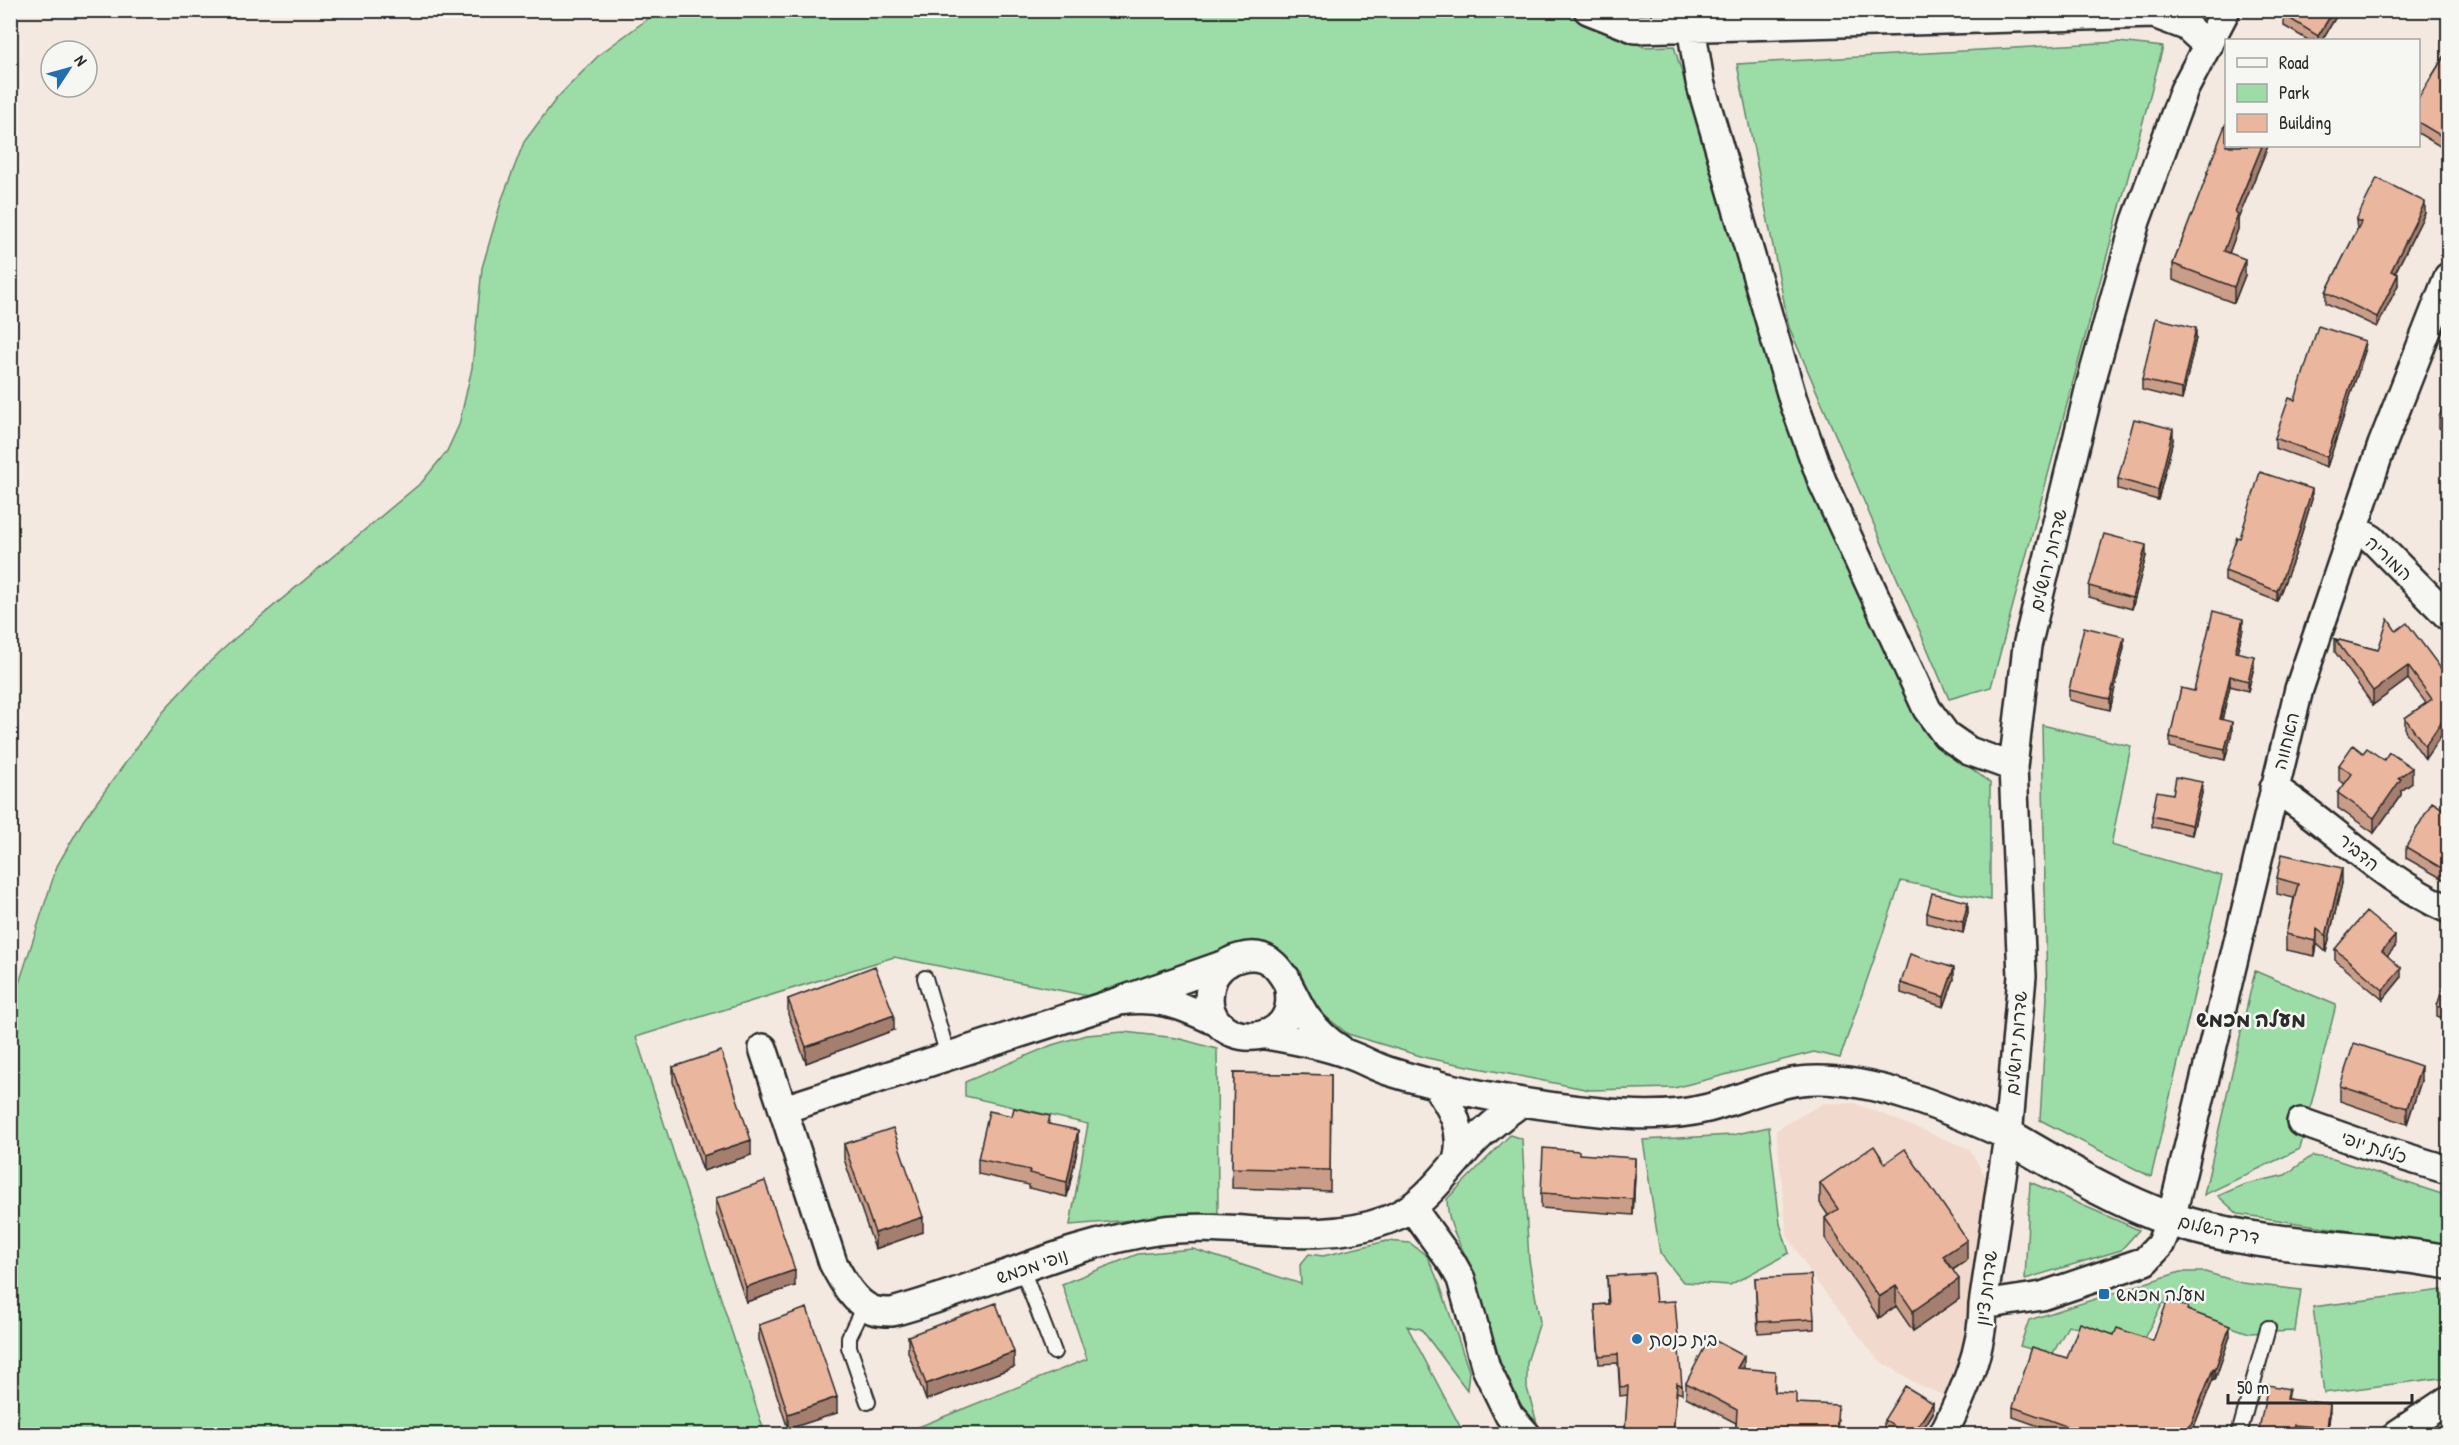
<svg xmlns="http://www.w3.org/2000/svg" width="2459" height="1445" font-family="'Patrick Hand','Playpen Sans Hebrew',sans-serif">
<style>
.built{fill:#f1dacd}
.green{fill:#9cdda7;stroke:#648469;stroke-width:1.5}
.lines{fill:none;stroke-linecap:round;stroke-linejoin:round}
.lane-casing{stroke:#2b2b2b;stroke-width:18}
.street-casing{stroke:#2b2b2b;stroke-width:32}
.secondary-casing{stroke:#2b2b2b;stroke-width:38}
.lane{stroke:#f6f6f2;stroke-width:14}
.street{stroke:#f6f6f2;stroke-width:27}
.secondary{stroke:#f6f6f2;stroke-width:33}
.wall{fill:#ca9d88;stroke:#2b2b2b;stroke-width:1.5}
.shaded-wall{fill:#a47f6f;stroke:#2b2b2b;stroke-width:1.5}
.building{fill:#ebb69e;stroke:#2b2b2b;stroke-width:1.5}
.poi-dot{fill:#1f6fb2;stroke:#f6f6f2;stroke-width:2}
.labels{text-anchor:middle;dominant-baseline:central;stroke-width:5;stroke-linejoin:round;paint-order:stroke}
.street-label{font-size:18px;fill:#2b2b2b;stroke:#f6f6f2}
.poi-label{font-size:18px;fill:#2b2b2b;stroke:#f6f6f2;text-anchor:start}
.quarter-label{font-size:21px;font-weight:bold;fill:#2b2b2b;stroke:#f6f6f2}
</style>
<rect width="100%" height="100%" fill="#f4e9e1"/>
<filter id="ink" filterUnits="userSpaceOnUse"><feTurbulence type="fractalNoise" baseFrequency=".0167" numOctaves="2"/><feDisplacementMap in="SourceGraphic" scale="12" xChannelSelector="R" yChannelSelector="G"/><feConvolveMatrix kernelMatrix="1 2 1 2 8 2 1 2 1" color-interpolation-filters="sRGB"/></filter>
<g filter="url(#ink)">
<path class="built" d="M 1823,1103 L 1854,1103 L 1970,1149 L 1987,1180 L 1976,1260 L 1969,1340 L 1946,1396 L 1919,1385 L 1878,1360 L 1815,1280 L 1787,1235 L 1776,1130 Z"/>
<path class="green" d="M 660,10 L 1561,10 L 1644,47 L 1674,46 L 1781,406 L 1899,683 L 1937,741 L 1990,783 L 1990,900 L 1901,881 L 1840,1058 L 1814,1052 L 1674,1088 L 1590,1090 L 1427,1058 L 1348,1034 L 1307,1002 L 1297,978 L 1223,952 L 1088,996 L 894,957 L 636,1037 L 765,1434 L 11,1434 L 11,1008 L 57,866 L 83,821 L 164,710 L 200,671 L 233,640 L 422,482 L 447,451 L 459,425 L 472,368 L 482,268 L 502,199 L 524,142 L 556,99 L 600,54 Z
M 2118,42 L 2163,47 L 1991,687 L 1949,699 L 1789,327 L 1737,64 Z
M 2042,725 L 2131,746 L 2111,845 L 2222,876 L 2151,1177 L 2040,1120 L 2047,998 Z
M 2255,971 L 2336,1005 L 2300,1149 L 2204,1195 Z
M 1124,1032 L 1177,1038 L 1217,1049 L 1218,1213 L 1070,1225 L 1088,1124 L 965,1096 L 965,1082 L 1052,1045 L 1086,1035 Z
M 1769,1127 L 1780,1224 L 1789,1253 L 1730,1285 L 1683,1282 L 1660,1253 L 1643,1140 L 1732,1135 Z
M 1510,1135 L 1522,1139 L 1529,1260 L 1540,1322 L 1527,1362 L 1527,1388 L 1537,1423 C 1530,1415 1521,1407 1516,1398 C 1494,1365 1488,1314 1474,1276 C 1464,1245 1448,1233 1447,1199 Z
M 2312,1156 L 2333,1159 L 2448,1196 L 2448,1251 L 2405,1239 L 2238,1214 L 2218,1196 L 2243,1185 L 2285,1175 Z
M 2030,1182 L 2139,1230 L 2121,1250 L 2025,1279 Z
M 1387,1241 L 1410,1243 L 1427,1256 L 1440,1285 L 1469,1371 L 1467,1390 L 1421,1329 L 1407,1326 L 1464,1434 L 901,1434 L 1087,1359 L 1062,1284 L 1138,1254 L 1193,1249 L 1301,1284 L 1300,1265 L 1309,1254 L 1323,1256 Z
M 2180,1272 L 2205,1272 L 2242,1283 L 2301,1290 L 2295,1331 L 2249,1333 L 2163,1303 L 2143,1340 L 2068,1326 L 2052,1355 L 2020,1346 L 2029,1320 Z
M 2442,1290 L 2448,1342 L 2448,1377 L 2324,1393 L 2313,1307 Z"/>
<g class="lines">
<g class="lane-casing">
<path id="lane" d="M 925,978 L 948,1056
M 1022,1269 L 1054,1352
M 865,1304 L 849,1337 L 849,1347 L 868,1402
M 2239,1434 L 2268,1328"/>
</g>
<g class="street-casing">
<path id="street" d="M 1588,10 L 1636,29 L 2154,14 L 2186,26 L 2208,46
M 1691,26 L 1700,82 L 1793,400 L 1822,481 L 1927,709 L 1946,735 L 1969,751 L 2013,767
M 2353,528 L 2372,539 L 2448,616
M 2274,788 C 2335,827 2381,879 2448,909
M 1286,978 C 1312,1056 1193,1053 1211,985 C 1214,972 1226,961 1239,958 C 1281,945 1289,994 1307,1018 C 1317,1031 1327,1041 1340,1049
M 1217,1022 C 1183,1006 1158,995 1120,1001 L 1228,963
M 1266,1035 C 1294,1040 1323,1045 1350,1055 C 1364,1060 1377,1068 1391,1072 C 1459,1093 1530,1105 1600,1112 C 1637,1116 1673,1117 1708,1108 C 1737,1100 1772,1084 1800,1081 C 1867,1074 1948,1109 2008,1136
M 763,1048 L 833,1263 C 842,1280 854,1303 873,1310 C 879,1312 887,1312 892,1312 C 981,1289 1065,1244 1157,1231 C 1233,1220 1313,1248 1387,1220 C 1426,1206 1445,1172 1473,1143 C 1488,1127 1505,1114 1522,1102
M 1434,1083 C 1452,1108 1465,1129 1457,1161
M 784,1109 L 1120,1001
M 2301,1122 L 2369,1146 L 2448,1170
M 1412,1208 L 1452,1263 L 1461,1279 L 1486,1368 L 1509,1415 L 1526,1434
M 1983,1305 L 2042,1296 L 2145,1261 L 2160,1245 L 2171,1219 L 2299,689 L 2382,445 L 2448,277
M 1943,1434 C 1963,1395 1983,1350 1983,1305 L 2008,1136 L 2022,976 L 2013,767 L 2027,646 L 2090,386 L 2136,221 L 2184,90 L 2226,10
M 2397,1434 L 2448,1400"/>
</g>
<g class="secondary-casing">
<path id="secondary" d="M 2008,1136 C 2060,1166 2113,1199 2170,1219 C 2260,1249 2356,1245 2448,1262"/>
</g>
<use href="#lane" class="lane"/>
<use href="#street" class="street"/>
<use href="#secondary" class="secondary"/>
</g>
<path class="wall" d="M 2287,10 L 2340,10 L 2322,40 L 2308,40 L 2284,26 L 2284,15 Z
M 2448,50 L 2448,151 L 2418,133 L 2418,99 Z
M 2226,146 L 2268,146 L 2238,219 L 2238,229 L 2229,253 L 2245,275 L 2234,303 L 2173,280 L 2173,264 L 2207,177 L 2207,172 Z
M 2425,213 L 2395,273 L 2398,285 L 2377,327 L 2326,303 L 2326,292 L 2357,230 L 2356,220 Z
M 2196,338 L 2182,400 L 2142,390 L 2142,380 Z
M 2365,351 L 2327,467 L 2275,448 L 2275,438 L 2295,400 Z
M 2448,392 L 2448,432 L 2439,428 L 2439,418 Z
M 2173,440 L 2158,500 L 2118,489 L 2118,479 Z
M 2312,499 L 2295,555 L 2277,601 L 2225,581 L 2225,571 L 2240,538 Z
M 2146,556 L 2132,609 L 2089,597 L 2089,586 Z
M 2243,629 L 2237,652 L 2254,667 L 2248,691 L 2230,686 L 2222,719 L 2232,732 L 2225,760 L 2170,747 L 2170,737 L 2194,691 Z
M 2396,631 L 2448,678 L 2425,759 L 2405,731 L 2405,718 L 2426,703 L 2408,679 L 2373,705 L 2335,652 L 2335,639 L 2378,650 Z
M 2124,647 L 2110,710 L 2069,700 L 2069,690 Z
M 2363,753 L 2412,783 L 2401,791 L 2401,795 L 2374,833 L 2338,808 L 2338,793 L 2345,784 L 2339,780 L 2339,765 Z
M 2202,793 L 2192,835 L 2152,827 L 2152,816 Z
M 2448,812 L 2448,882 L 2406,858 L 2406,847 Z
M 2277,878 L 2342,883 L 2326,952 L 2317,944 L 2315,956 L 2286,950 L 2286,934 L 2294,898 L 2277,894 Z
M 1968,912 L 1963,933 L 1927,923 L 1927,913 Z
M 2395,947 L 2387,956 L 2401,978 L 2383,1000 L 2335,960 L 2335,949 Z
M 2448,973 L 2448,1020 L 2437,1016 L 2437,1006 Z
M 1954,979 L 1944,1007 L 1901,993 L 1901,983 Z
M 788,999 L 894,1030 L 806,1063 L 788,1014 Z
M 673,1067 L 751,1155 L 703,1171 L 673,1082 Z
M 1234,1073 L 1331,1075 L 1330,1191 L 1232,1188 Z
M 2421,1081 L 2407,1124 L 2340,1101 L 2340,1086 Z
M 1050,1124 L 1078,1146 L 1067,1197 L 1029,1188 L 1029,1185 L 978,1174 L 978,1159 Z
M 844,1144 L 923,1232 L 875,1249 L 844,1159 Z
M 1579,1154 L 1635,1174 L 1633,1215 L 1541,1208 L 1541,1193 Z
M 1885,1163 L 1967,1260 L 1953,1270 L 1959,1299 L 1913,1331 L 1896,1306 L 1879,1318 L 1825,1238 L 1825,1218 L 1828,1215 L 1820,1203 L 1820,1183 Z
M 716,1198 L 795,1286 L 746,1302 L 716,1213 Z
M 1607,1276 L 1656,1302 L 1682,1386 L 1682,1394 L 1677,1392 L 1673,1434 L 1625,1434 L 1628,1395 L 1620,1396 L 1618,1363 L 1599,1364 L 1595,1305 L 1608,1304 Z
M 1755,1278 L 1814,1319 L 1814,1329 L 1758,1333 Z
M 2188,1310 L 2230,1336 L 2215,1380 L 2213,1379 L 2191,1434 L 2061,1434 L 2013,1417 L 2013,1407 L 2067,1358 L 2114,1335 L 2153,1341 Z
M 759,1325 L 837,1413 L 788,1429 L 759,1340 Z
M 908,1336 L 1014,1367 L 926,1400 L 908,1352 Z
M 1744,1369 L 1775,1385 L 1775,1392 L 1796,1403 L 1838,1419 L 1837,1434 L 1736,1434 L 1736,1423 L 1686,1397 L 1686,1383 Z
M 2289,1399 L 2330,1414 L 2328,1434 L 2258,1434 Z
M 1933,1413 L 1920,1434 L 1890,1434 L 1884,1431 L 1884,1420 Z"/>
<path class="shaded-wall" d="M 2334,10 L 2340,10 L 2322,40 L 2318,40 L 2318,36 Z
M 2262,146 L 2268,146 L 2238,219 L 2238,229 L 2224,267 L 2224,251 L 2235,212 Z
M 2425,202 L 2425,213 L 2391,281 L 2391,271 Z
M 2245,259 L 2245,275 L 2234,303 L 2234,287 Z
M 2398,274 L 2398,285 L 2377,327 L 2377,317 Z
M 2196,328 L 2196,338 L 2182,400 L 2182,389 Z
M 2365,341 L 2365,351 L 2327,467 L 2327,457 Z
M 2173,429 L 2173,440 L 2158,500 L 2158,490 Z
M 2312,489 L 2312,499 L 2295,555 L 2277,601 L 2277,591 Z
M 2146,545 L 2146,556 L 2132,609 L 2132,598 Z
M 2243,619 L 2243,629 L 2235,662 L 2235,652 Z
M 2124,637 L 2124,647 L 2110,710 L 2110,699 Z
M 2254,656 L 2254,667 L 2248,691 L 2248,681 Z
M 2408,666 L 2408,679 L 2373,705 L 2373,691 Z
M 2230,676 L 2230,686 L 2220,729 L 2220,719 Z
M 2448,712 L 2448,726 L 2425,759 L 2425,746 Z
M 2232,722 L 2232,732 L 2225,760 L 2225,749 Z
M 2412,768 L 2412,783 L 2401,791 L 2401,795 L 2374,833 L 2374,818 L 2398,778 Z
M 2202,782 L 2202,793 L 2192,835 L 2192,825 Z
M 2342,868 L 2342,883 L 2326,952 L 2326,936 Z
M 1968,902 L 1968,912 L 1963,933 L 1963,922 Z
M 2317,929 L 2317,944 L 2315,956 L 2315,941 Z
M 2395,936 L 2395,947 L 2382,962 L 2382,951 Z
M 1954,968 L 1954,979 L 1944,1007 L 1944,997 Z
M 2401,968 L 2401,978 L 2383,1000 L 2383,990 Z
M 894,1015 L 894,1030 L 806,1063 L 806,1047 Z
M 2421,1066 L 2421,1081 L 2407,1124 L 2407,1108 Z
M 1078,1130 L 1078,1146 L 1067,1197 L 1067,1182 Z
M 751,1140 L 751,1155 L 703,1171 L 703,1156 Z
M 1635,1158 L 1635,1174 L 1633,1215 L 1633,1199 Z
M 923,1217 L 923,1232 L 875,1249 L 875,1233 Z
M 1967,1240 L 1967,1260 L 1943,1276 L 1943,1256 Z
M 795,1270 L 795,1286 L 746,1302 L 746,1287 Z
M 1959,1279 L 1959,1299 L 1913,1331 L 1913,1311 Z
M 1896,1286 L 1896,1306 L 1879,1318 L 1879,1297 Z
M 2230,1326 L 2230,1336 L 2215,1380 L 2215,1370 Z
M 1014,1352 L 1014,1367 L 926,1400 L 926,1384 Z
M 1744,1356 L 1744,1370 L 1737,1368 Z
M 2213,1369 L 2213,1379 L 2191,1434 L 2187,1434 Z
M 837,1397 L 837,1413 L 788,1429 L 788,1414 Z
M 1933,1403 L 1933,1413 L 1920,1434 L 1913,1434 Z
M 2330,1404 L 2330,1414 L 2327,1434 L 2327,1428 Z"/>
<path class="building" d="M 2287,10 L 2334,10 L 2318,36 L 2284,15 Z
M 2448,50 L 2448,93 L 2447,95 L 2448,96 L 2448,140 L 2418,122 L 2418,99 Z
M 2226,123 L 2226,146 L 2262,146 L 2235,212 L 2238,214 L 2224,251 L 2245,259 L 2234,287 L 2173,264 L 2208,173 L 2207,172 Z
M 2377,178 L 2425,202 L 2391,271 L 2398,274 L 2377,317 L 2326,292 L 2361,222 L 2356,220 Z
M 2156,318 L 2196,328 L 2182,389 L 2142,380 Z
M 2318,326 L 2365,341 L 2327,457 L 2275,438 L 2289,398 L 2295,400 Z
M 2448,392 L 2448,422 L 2439,418 Z
M 2134,419 L 2173,429 L 2158,490 L 2118,479 Z
M 2260,472 L 2312,489 L 2295,545 L 2277,591 L 2225,571 L 2237,537 L 2240,538 Z
M 2104,534 L 2146,545 L 2132,598 L 2089,586 Z
M 2213,611 L 2243,619 L 2235,652 L 2254,656 L 2248,681 L 2230,676 L 2220,719 L 2232,722 L 2225,749 L 2170,737 L 2181,688 L 2194,691 Z
M 2388,619 L 2396,631 L 2407,623 L 2448,678 L 2448,712 L 2425,746 L 2405,718 L 2432,699 L 2408,666 L 2373,691 L 2335,639 L 2378,650 Z
M 2084,627 L 2124,637 L 2110,699 L 2069,690 Z
M 2353,745 L 2363,753 L 2367,748 L 2384,760 L 2389,752 L 2412,768 L 2398,778 L 2401,779 L 2374,818 L 2338,793 L 2352,774 L 2339,765 Z
M 2176,777 L 2202,782 L 2192,825 L 2152,816 L 2157,791 L 2173,794 Z
M 2432,802 L 2448,812 L 2448,872 L 2406,847 Z
M 2282,854 L 2342,868 L 2326,936 L 2317,929 L 2315,941 L 2286,934 L 2298,884 L 2277,878 Z
M 1932,893 L 1968,902 L 1963,922 L 1927,913 Z
M 2366,912 L 2395,936 L 2382,951 L 2401,968 L 2383,990 L 2335,949 Z
M 1910,954 L 1954,968 L 1944,997 L 1901,983 Z
M 875,966 L 894,1015 L 806,1047 L 788,999 Z
M 2448,973 L 2448,1010 L 2437,1006 Z
M 2354,1043 L 2421,1066 L 2407,1108 L 2340,1086 Z
M 721,1051 L 751,1140 L 703,1156 L 673,1067 Z
M 1234,1073 L 1331,1075 L 1330,1170 L 1232,1168 Z
M 1014,1108 L 1050,1116 L 1048,1124 L 1078,1130 L 1067,1182 L 1029,1173 L 1030,1170 L 978,1159 L 989,1111 L 1012,1116 Z
M 893,1128 L 923,1217 L 875,1233 L 844,1144 Z
M 1874,1146 L 1885,1163 L 1905,1149 L 1967,1240 L 1943,1256 L 1959,1279 L 1913,1311 L 1896,1286 L 1879,1297 L 1825,1218 L 1838,1209 L 1820,1183 Z
M 1543,1148 L 1579,1151 L 1579,1154 L 1635,1158 L 1633,1199 L 1541,1193 Z
M 765,1181 L 795,1270 L 746,1287 L 716,1198 Z
M 1653,1273 L 1656,1302 L 1675,1301 L 1682,1386 L 1677,1383 L 1673,1434 L 1642,1434 L 1643,1432 L 1625,1430 L 1628,1386 L 1620,1387 L 1618,1354 L 1599,1356 L 1595,1305 L 1609,1304 L 1607,1276 Z
M 1811,1275 L 1814,1319 L 1758,1322 L 1755,1278 Z
M 2168,1299 L 2188,1307 L 2187,1310 L 2230,1326 L 2215,1370 L 2213,1369 L 2187,1434 L 2076,1434 L 2077,1430 L 2013,1407 L 2032,1347 L 2067,1358 L 2080,1323 L 2114,1335 L 2117,1328 L 2153,1341 Z
M 996,1303 L 1014,1352 L 926,1384 L 908,1336 Z
M 807,1308 L 837,1397 L 788,1414 L 759,1325 Z
M 1708,1341 L 1716,1341 L 1744,1356 L 1737,1368 L 1775,1371 L 1774,1392 L 1796,1393 L 1796,1403 L 1838,1405 L 1836,1434 L 1747,1434 L 1747,1429 L 1736,1428 L 1737,1410 L 1686,1383 Z
M 2268,1385 L 2289,1389 L 2287,1399 L 2330,1404 L 2327,1428 L 2294,1425 L 2291,1434 L 2258,1434 Z
M 1905,1386 L 1933,1403 L 1913,1434 L 1906,1434 L 1884,1420 Z"/>
</g>
<g class="poi-dot">
<rect x="2098" y="1288" width="12" height="12" rx="3"/>
<circle cx="1637" cy="1339" r="6"/>
</g>
<g class="labels">
<g class="street-label">
<text transform="translate(2389 558) rotate(43)">המוריה</text>
<text transform="translate(2048 560) rotate(-76)">שדרות ירושלים</text>
<text transform="translate(2286 741) rotate(-76)">האחווה</text>
<text transform="translate(2359 852) rotate(40)">הדביר</text>
<text transform="translate(2016 1043) rotate(-85)">שדרות ירושלים</text>
<text transform="translate(2374 1147) rotate(18)">כלילת יופי</text>
<text transform="translate(2219 1229) rotate(12)">דרך השלום</text>
<text transform="translate(1032 1266) rotate(-19)">נופי מכמש</text>
<text transform="translate(1986 1288) rotate(-83)">שדרות ציון</text>
</g>
<g class="poi-label">
<text x="2116" y="1294">מעלה מכמש</text>
<text x="1649" y="1339">בית כנסת</text>
</g>
<g class="quarter-label">
<text x="2251" y="1019">מעלה מכמש</text>
</g>
</g>
<rect width="2459" height="1445" fill="none" stroke="#f6f6f2" stroke-width="36"/>
<rect x="18" y="18" width="2423" height="1409" fill="none" stroke="#2b2b2b" stroke-width="2" filter="url(#ink)"/>
<rect x="2225" y="39" width="195" height="108" fill="#f6f6f2" stroke="#a5a5a2" stroke-width="1.5"/>
<rect x="2237" y="58" width="30" height="9" fill="#f6f6f2" stroke="#a5a5a2" stroke-width="1.5"/>
<text x="2279" y="69" font-size="18" fill="#2b2b2b">Road</text>
<rect x="2237" y="84" width="30" height="18" fill="#9cdda7" stroke="#a5a5a2" stroke-width="1.5"/>
<text x="2279" y="99" font-size="18" fill="#2b2b2b">Park</text>
<rect x="2237" y="114" width="30" height="18" fill="#ebb69e" stroke="#a5a5a2" stroke-width="1.5"/>
<text x="2279" y="129" font-size="18" fill="#2b2b2b">Building</text>
<g transform="translate(69 69) rotate(54)"><circle r="28" fill="#f6f6f2" stroke="#a5a5a2" stroke-width="1.5"/>
<path d="M0-4.5L10 22L0 15L-10 22Z" fill="#1f6fb2"/>
<text y="-9" font-size="16" font-weight="bold" text-anchor="middle" fill="#2b2b2b">N</text>
</g>
<path d="M2228 1394v9h184v-9" fill="none" stroke="#2b2b2b" stroke-width="3"/>
<text x="2237" y="1394" font-size="18" fill="#2b2b2b" stroke="#f6f6f2" stroke-width="4.5" paint-order="stroke">50 m</text>
</svg>
